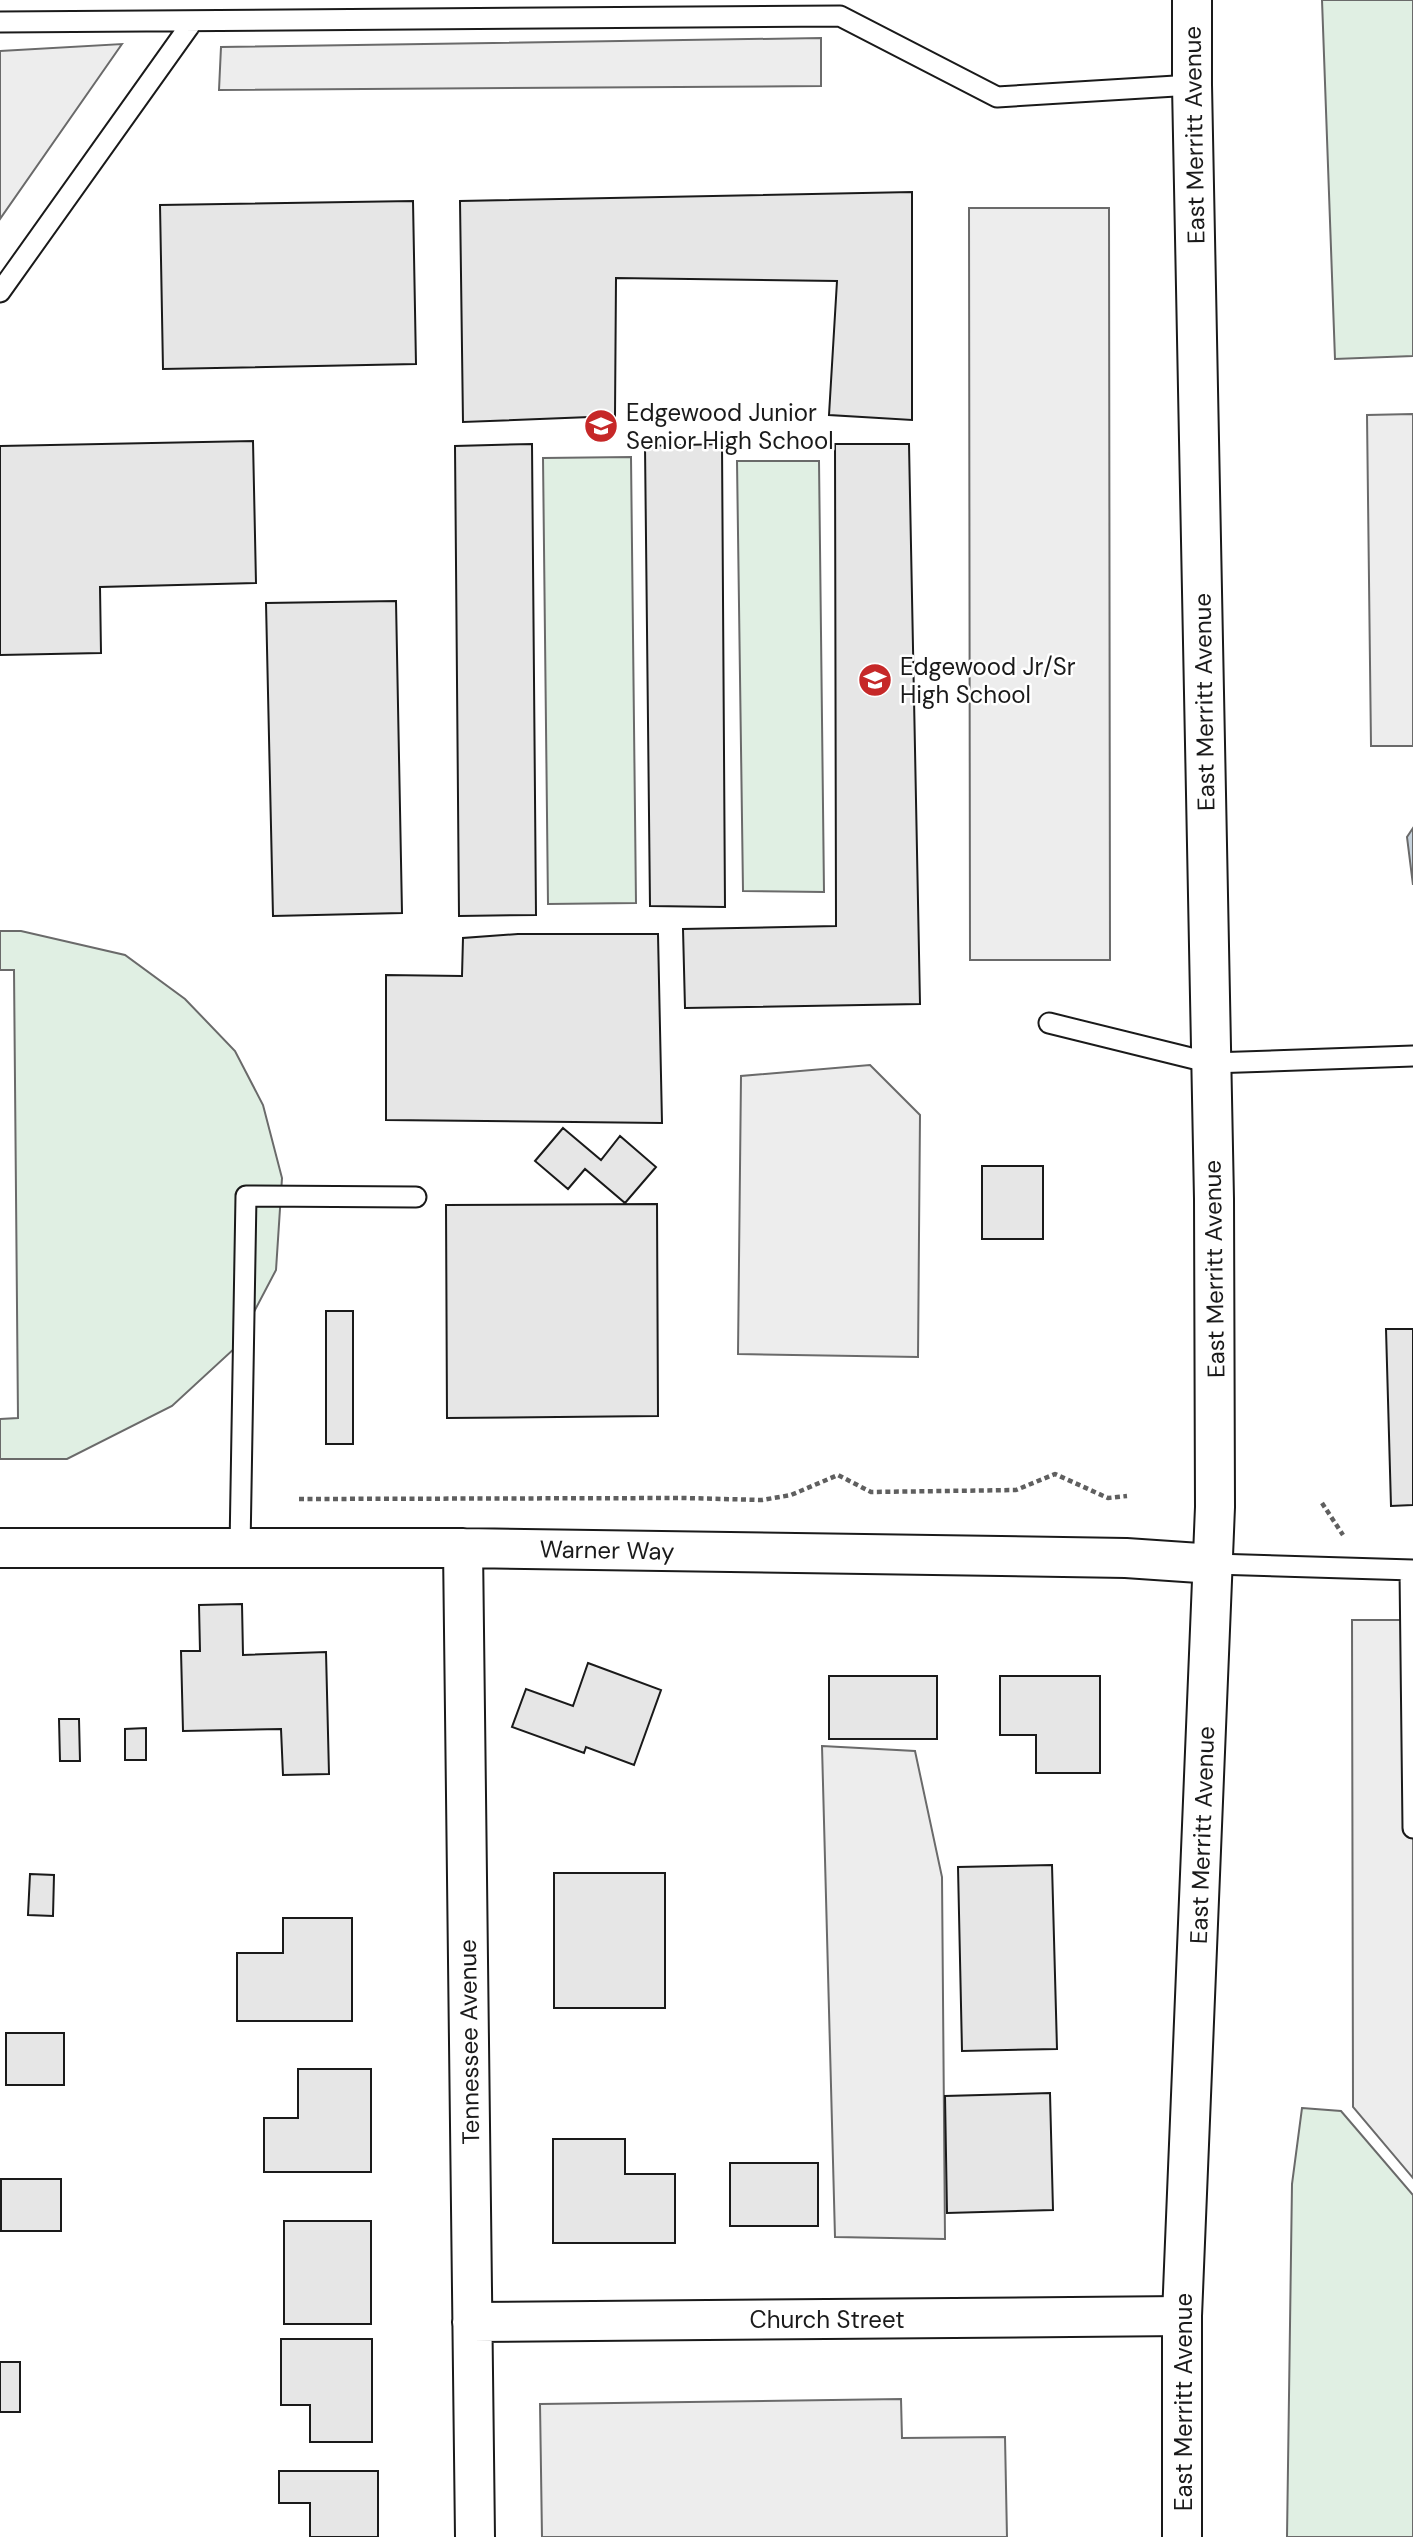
<svg xmlns="http://www.w3.org/2000/svg" width="1413" height="2537" font-family="'DM Sans',sans-serif">
<style>
.green{fill:#e0efe3;stroke:#6a6a6a;stroke-width:2}
.parking{fill:#ededed;stroke:#6a6a6a;stroke-width:2}
.water{fill:#c6d2dc;stroke:#6a6a6a;stroke-width:2}
.building{fill:#e6e6e6;stroke:#1a1a1a;stroke-width:2}
.lines{fill:none;stroke-linecap:round;stroke-linejoin:round}
.lane-casing{stroke:#1a1a1a;stroke-width:23}
.street-casing{stroke:#1a1a1a;stroke-width:42}
.secondary-casing{stroke:#1a1a1a;stroke-width:42}
.path{stroke:#5f5f5f;stroke-width:4.5;stroke-dasharray:5 3.5;stroke-linecap:butt}
.lane{stroke:#fff;stroke-width:19}
.street{stroke:#fff;stroke-width:38}
.secondary{stroke:#fff;stroke-width:38}
.labels{text-anchor:middle;dominant-baseline:central;stroke-width:5;stroke-linejoin:round;paint-order:stroke}
.street-label{font-size:24px;fill:#1a1a1a;stroke:#fff}
.poi-label{font-size:24px;fill:#1a1a1a;stroke:#fff;text-anchor:start}
</style>
<rect width="100%" height="100%" fill="#fff"/>
<path class="green" d="M 1322,0 L 1413,0 L 1413,356 L 1335,359 Z
M 631,457 L 636,903 L 548,904 L 543,458 Z
M 737,461 L 819,461 L 824,892 L 743,891 Z
M 0,931 L 21,931 L 125,955 L 185,999 L 235,1051 L 263,1105 L 282,1178 L 276,1270 L 235,1348 L 172,1406 L 67,1459 L 0,1459 L 0,1419 L 18,1418 L 14,970 L 0,970 Z
M 1302,2108 L 1341,2111 L 1413,2195 L 1413,2537 L 1287,2537 L 1292,2184 Z"/>
<path class="parking" d="M 821,38 L 821,86 L 219,90 L 221,47 Z
M 122,44 L 0,219 L 0,51 Z
M 969,208 L 1109,208 L 1110,960 L 970,960 Z
M 1413,414 L 1413,746 L 1371,746 L 1367,415 Z
M 870,1065 L 920,1115 L 918,1357 L 738,1354 L 741,1076 Z
M 1352,1620 L 1413,1620 L 1413,2178 L 1353,2107 Z
M 822,1746 L 915,1751 L 942,1877 L 945,2239 L 835,2237 Z
M 901,2399 L 902,2438 L 1005,2437 L 1007,2537 L 542,2537 L 540,2404 Z"/>
<path class="water" d="M 1413,828 L 1413,885 L 1407,837 Z"/>
<path class="building" d="M 912,192 L 912,420 L 829,415 L 837,281 L 616,278 L 615,416 L 463,422 L 460,201 Z
M 413,201 L 416,364 L 163,369 L 160,205 Z
M 253,441 L 256,583 L 100,587 L 101,653 L 0,655 L 0,446 Z
M 532,444 L 536,915 L 459,916 L 455,446 Z
M 722,444 L 725,907 L 650,906 L 645,446 Z
M 835,444 L 909,444 L 920,1004 L 685,1008 L 683,929 L 836,926 Z
M 396,601 L 402,913 L 273,916 L 266,603 Z
M 518,934 L 658,934 L 662,1123 L 386,1120 L 386,975 L 462,976 L 463,938 Z
M 563,1128 L 601,1160 L 620,1136 L 656,1167 L 625,1203 L 585,1169 L 568,1189 L 535,1161 Z
M 982,1166 L 1043,1166 L 1043,1239 L 982,1239 Z
M 657,1204 L 658,1416 L 447,1418 L 446,1205 Z
M 326,1311 L 353,1311 L 353,1444 L 326,1444 Z
M 1386,1329 L 1413,1329 L 1413,1505 L 1391,1506 Z
M 242,1604 L 243,1655 L 326,1652 L 329,1774 L 283,1775 L 281,1729 L 183,1731 L 181,1651 L 200,1651 L 199,1605 Z
M 588,1663 L 661,1690 L 634,1765 L 586,1747 L 584,1753 L 512,1727 L 526,1689 L 573,1706 Z
M 829,1676 L 937,1676 L 937,1739 L 829,1739 Z
M 1000,1676 L 1100,1676 L 1100,1773 L 1036,1773 L 1036,1735 L 1000,1735 Z
M 59,1719 L 79,1719 L 80,1761 L 60,1761 Z
M 146,1728 L 146,1760 L 125,1760 L 125,1729 Z
M 1052,1865 L 1057,2049 L 962,2051 L 958,1867 Z
M 554,1873 L 665,1873 L 665,2008 L 554,2008 Z
M 30,1874 L 54,1875 L 53,1916 L 28,1915 Z
M 283,1918 L 352,1918 L 352,2021 L 237,2021 L 237,1953 L 283,1953 Z
M 6,2033 L 64,2033 L 64,2085 L 6,2085 Z
M 298,2069 L 371,2069 L 371,2172 L 264,2172 L 264,2118 L 298,2118 Z
M 1050,2093 L 1053,2210 L 947,2213 L 945,2096 Z
M 553,2139 L 625,2139 L 625,2174 L 675,2174 L 675,2243 L 553,2243 Z
M 730,2163 L 818,2163 L 818,2226 L 730,2226 Z
M 1,2179 L 61,2179 L 61,2231 L 1,2231 Z
M 284,2221 L 371,2221 L 371,2324 L 284,2324 Z
M 281,2339 L 372,2339 L 372,2442 L 310,2442 L 310,2405 L 281,2405 Z
M 0,2362 L 20,2362 L 20,2412 L 0,2412 Z
M 279,2471 L 378,2471 L 378,2537 L 310,2537 L 310,2503 L 279,2503 Z"/>
<g class="lines">
<g class="lane-casing">
<path id="lane" d="M 0,22 L 840,16 L 997,97 L 1192,85
M 0,292 L 193,21
M 1049,1023 L 1211,1063 L 1413,1056
M 240,1548 L 246,1196 L 416,1197
M 1214,1564 L 1413,1570
M 1410,1570 L 1413,1828"/>
</g>
<g class="street-casing">
<path id="street" d="M 0,1548 L 463,1548 L 1126,1558 L 1214,1564
M 463,1548 L 475,2537
M 472,2322 L 1182,2316"/>
</g>
<g class="secondary-casing">
<path id="secondary" d="M 1182,2537 L 1182,2316 L 1215,1507 L 1214,1199 L 1192,85 L 1192,0"/>
</g>
<path class="path" d="M 299,1499 L 685,1498 L 762,1500 L 791,1495 L 838,1475 L 871,1492 L 1016,1490 L 1055,1474 L 1108,1498 L 1127,1496
M 1322,1503 L 1343,1535"/>
<use href="#lane" class="lane"/>
<use href="#street" class="street"/>
<use href="#secondary" class="secondary"/>
</g>
<defs>
<g id="school-disc" transform="scale(1.75)"><circle r="9.5" fill="#c62828" stroke="#fff"/><path d="M0-5L7-2L0 1L-7-2ZM-4 1L0 2.5L4 1V4Q0 6-4 4Z" fill="#fff"/></g>
</defs>
<g fill-rule="evenodd">
<use href="#school-disc" x="601" y="426"/>
<use href="#school-disc" x="875" y="680"/>
</g>
<g class="labels">
<g class="street-label">
<text transform="translate(1194 135) rotate(-91)">East Merritt Avenue</text>
<text transform="translate(1204 702) rotate(-91)">East Merritt Avenue</text>
<text transform="translate(1214 1269) rotate(-91)">East Merritt Avenue</text>
<text transform="translate(607 1550) rotate(1)">Warner Way</text>
<text transform="translate(1202 1835) rotate(-88)">East Merritt Avenue</text>
<text transform="translate(469 2042) rotate(-91)">Tennessee Avenue</text>
<text x="827" y="2319">Church Street</text>
<text transform="translate(1183 2402) rotate(-90)">East Merritt Avenue</text>
</g>
<g class="poi-label">
<text x="626" y="412">Edgewood Junior<tspan x="626" dy="28">Senior High School</tspan></text>
<text x="900" y="666">Edgewood Jr/Sr<tspan x="900" dy="28">High School</tspan></text>
</g>
</g>
</svg>
